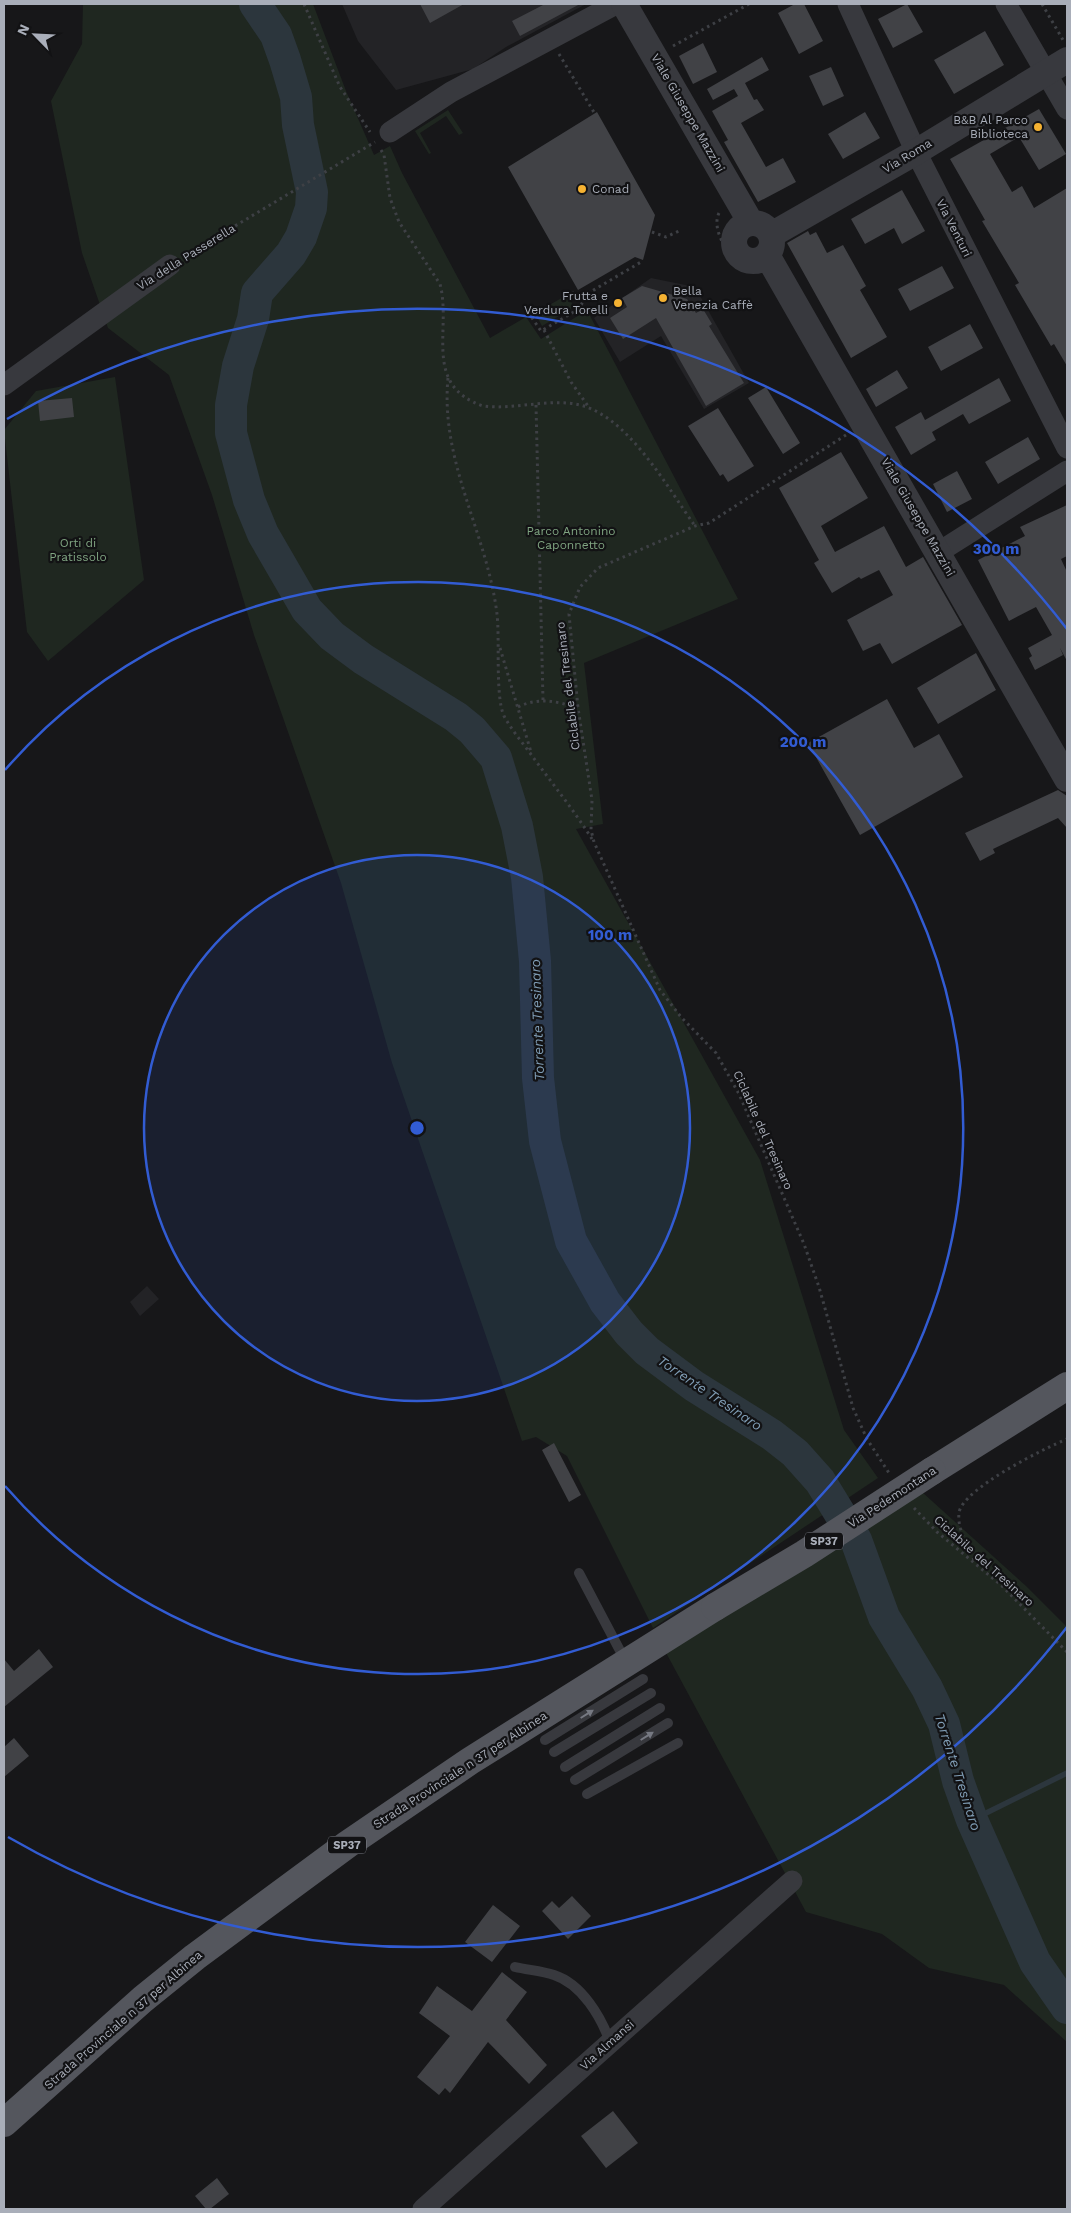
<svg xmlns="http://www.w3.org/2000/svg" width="1071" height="2213" font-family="'Work Sans',sans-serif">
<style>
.built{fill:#232326}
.green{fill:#1f2720}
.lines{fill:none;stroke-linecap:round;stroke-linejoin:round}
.stream{stroke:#2c363d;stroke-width:5.5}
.river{stroke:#2c363d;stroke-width:32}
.building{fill:#414246}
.path{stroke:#3e4045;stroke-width:3;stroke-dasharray:2.5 4;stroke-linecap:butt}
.service{stroke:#38393e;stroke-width:10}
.minor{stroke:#38393e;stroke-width:21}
.tertiary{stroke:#38393e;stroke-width:26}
.primary{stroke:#54565d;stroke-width:28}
.primary-bridge{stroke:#54565d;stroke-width:28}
.oneway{fill:#767982}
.ring{fill:none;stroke:#325cd3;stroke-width:2.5}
.poi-dot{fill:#f5b232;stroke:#121214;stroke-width:2}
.labels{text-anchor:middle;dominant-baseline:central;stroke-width:4.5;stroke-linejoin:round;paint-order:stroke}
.shield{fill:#121214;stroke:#7c7f88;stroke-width:1}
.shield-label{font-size:11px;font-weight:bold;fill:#a9aeb9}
.street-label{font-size:12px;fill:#a9aeb9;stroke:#121214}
.poi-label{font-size:12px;fill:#a9aeb9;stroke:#121214;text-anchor:end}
.park-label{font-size:12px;fill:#7fa481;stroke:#121214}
.water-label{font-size:14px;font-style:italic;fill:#7f9cb4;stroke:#121214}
.centre{fill:#325cd3;stroke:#121214;stroke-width:2.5}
.ring-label{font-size:15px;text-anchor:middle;font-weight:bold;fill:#325cd3;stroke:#121214;stroke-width:4.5;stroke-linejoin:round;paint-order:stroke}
</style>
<rect width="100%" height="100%" fill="#171719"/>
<path class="built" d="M 342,4 L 586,4 L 506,47 L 473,69 L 396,90 L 358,41 Z
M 651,278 L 695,287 L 749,383 L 704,409 L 661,336 L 620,362 L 594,318 Z
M 147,1286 L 159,1299 L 140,1316 L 130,1302 Z"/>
<path class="green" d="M 83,4 L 313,4 L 346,91 L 374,155 L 390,146 L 402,173 L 490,338 L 526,317 L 541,339 L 587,310 L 738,599 L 584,663 L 603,824 L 576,829 L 760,1160 L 844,1430 L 878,1478 L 653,1628 L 567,1456 L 536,1437 L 522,1441 L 392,1063 L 341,883 L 254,635 L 212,495 L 169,375 L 108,328 L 82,253 L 51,101 L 82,44 Z
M 448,110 L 463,133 L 459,135 L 446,116 L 420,133 L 431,153 L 429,154 L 415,131 Z
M 567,295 L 574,307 L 542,326 L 535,313 Z
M 115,377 L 144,580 L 48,661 L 27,632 L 4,430 L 36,391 Z
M 922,1492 L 1026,1586 L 1067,1627 L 1067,2042 L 1004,1985 L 929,1968 L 882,1934 L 806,1912 L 664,1649 Z"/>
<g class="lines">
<path class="stream" d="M 972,1820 L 1067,1773"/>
<path class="river" d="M 255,4 L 276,35 L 285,60 L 296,97 L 298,125 L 312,192 L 311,208 L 301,237 L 291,254 L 257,293 L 253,319 L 238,366 L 231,405 L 231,433 L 249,500 L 263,534 L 307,610 L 332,636 L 363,659 L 456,717 L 472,730 L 496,758 L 517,826 L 527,877 L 535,961 L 538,1078 L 545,1141 L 571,1241 L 605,1302 L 629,1333 L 647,1351 L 694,1386 L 772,1435 L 795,1453 L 820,1481 L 856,1540 L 884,1617 L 927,1688 L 944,1724 L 958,1781 L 972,1820 L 1035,1962 L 1067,2008"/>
</g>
<path class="building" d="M 420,4 L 464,4 L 430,23 Z
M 545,4 L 580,4 L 520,36 L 512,21 Z
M 795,4 L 804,4 L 823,41 L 799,54 L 778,13 Z
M 907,4 L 923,32 L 893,48 L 878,19 Z
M 985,31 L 1004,65 L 954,94 L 934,60 Z
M 703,43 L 717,72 L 693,84 L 679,56 Z
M 762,57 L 769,70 L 745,83 L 754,100 L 757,99 L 764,110 L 741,123 L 766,167 L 783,158 L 796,182 L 758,202 L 724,142 L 728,140 L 712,111 L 738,96 L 734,89 L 713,100 L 707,89 Z
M 831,67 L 844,96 L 823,106 L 809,76 Z
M 1039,109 L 1066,154 L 1039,170 L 1019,137 L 990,154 L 1012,192 L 1022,186 L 1034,208 L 1067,188 L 1067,366 L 1054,344 L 1051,346 L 1015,285 L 1019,283 L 982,221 L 985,220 L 950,159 Z
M 597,112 L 655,215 L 643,260 L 635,257 L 578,290 L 508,167 Z
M 865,112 L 880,138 L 843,159 L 828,134 Z
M 902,190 L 925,231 L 902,244 L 894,228 L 865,244 L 851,219 Z
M 808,231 L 810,235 L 816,232 L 827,253 L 843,245 L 866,286 L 860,290 L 887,337 L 851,358 L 787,243 Z
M 942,266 L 954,288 L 910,311 L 898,289 Z
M 642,286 L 687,299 L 696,313 L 703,309 L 712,324 L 709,326 L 744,383 L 706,406 L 656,318 L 623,339 L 610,318 L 627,307 L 622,298 Z
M 970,324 L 983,348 L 941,371 L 928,347 Z
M 897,370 L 908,388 L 876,407 L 866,389 Z
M 999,378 L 1011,401 L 969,424 L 963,414 L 932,432 L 936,440 L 911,455 L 895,427 L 921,412 L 925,420 Z
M 766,387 L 800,443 L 783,454 L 748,398 Z
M 72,398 L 74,417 L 40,421 L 38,401 Z
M 718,408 L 754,466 L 728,482 L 723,474 L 720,476 L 688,426 Z
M 1028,437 L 1040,459 L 998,484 L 985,462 Z
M 841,452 L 868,498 L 821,526 L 835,552 L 884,526 L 906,567 L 923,557 L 962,625 L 892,664 L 880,643 L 863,651 L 847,620 L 893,595 L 879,570 L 861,579 L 859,577 L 832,593 L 814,563 L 819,560 L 779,488 Z
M 957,471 L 972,499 L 947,512 L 933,484 Z
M 1067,505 L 1067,556 L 1061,559 L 1067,572 L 1067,661 L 1060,648 L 1063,655 L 1035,670 L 1029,658 L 1032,656 L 1028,648 L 1052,635 L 1036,607 L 1009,621 L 978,560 L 1025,536 L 1020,527 Z
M 976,653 L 996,690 L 938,724 L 917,688 Z
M 887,699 L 914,748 L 939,734 L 963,777 L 860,835 L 808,743 Z
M 1058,790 L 1067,796 L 1067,828 L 1058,818 L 993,849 L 995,853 L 980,861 L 965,833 Z
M 554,1443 L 581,1495 L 569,1502 L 542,1450 Z
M 39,1649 L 53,1667 L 4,1707 L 4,1659 L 14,1671 Z
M 14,1738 L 29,1756 L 4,1777 L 4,1747 Z
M 572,1896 L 591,1916 L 568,1939 L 542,1911 L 552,1901 L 559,1908 Z
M 493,1905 L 520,1926 L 492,1962 L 465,1942 Z
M 502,1972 L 527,1992 L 506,2020 L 547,2065 L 529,2084 L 488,2042 L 450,2093 L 445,2088 L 439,2095 L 417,2077 L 450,2036 L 419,2013 L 437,1986 L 472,2011 Z
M 613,2111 L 638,2143 L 606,2168 L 581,2136 Z
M 217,2178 L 229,2194 L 210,2209 L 206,2209 L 195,2196 Z"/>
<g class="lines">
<path class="path" d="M 304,4 L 340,87 L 370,132
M 1042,4 L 1063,40
M 673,46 L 749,4
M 559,54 L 595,114
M 381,150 L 384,155 L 390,198 L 399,222 L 440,284 C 452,330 422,385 483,406 C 513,410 545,399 575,404 C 626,412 667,487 695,526
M 719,213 C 711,230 728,252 738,267 L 749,270
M 652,232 L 666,237 L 681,230
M 185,256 L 375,142
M 572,292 L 576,300 L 586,294
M 528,312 L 541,331 L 579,309 L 587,294 L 641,262
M 544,330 L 571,382 L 588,406
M 448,378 C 440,462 487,533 497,614 C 500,640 495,696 504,716 C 511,729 521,741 530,753 C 551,782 573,809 592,839
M 536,405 L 543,700
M 846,435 L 709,523 L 695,526 L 598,568 L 580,587 L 569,614 L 578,708 L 592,800 L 591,830 L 594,842 L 660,990 L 681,1017 L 716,1053 L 739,1094 L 804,1244 L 819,1287 L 853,1408 L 867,1439 L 889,1473
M 500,648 L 531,752
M 518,707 C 539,697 556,701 578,708
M 914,1508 L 937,1532 L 1002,1586 L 1067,1652
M 974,1560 C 968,1547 957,1529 959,1513 C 962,1489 1045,1448 1067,1439"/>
<path class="service" d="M 579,1573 L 626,1662
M 545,1740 L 643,1679
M 554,1752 L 651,1693
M 565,1767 L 660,1708
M 575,1780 L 668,1723
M 587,1794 L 678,1743
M 515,1967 C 528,1970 542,1971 554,1975 C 582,1984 601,2017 610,2042"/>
<path class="minor" d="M 848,4 L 916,152 L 1067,448
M 1006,4 L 1067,109
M 390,132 L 451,92 L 616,4
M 4,385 L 170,265
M 939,552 L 1067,471
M 423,2209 L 792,1881"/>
<path class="tertiary" d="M 624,4 L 751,223
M734 242a19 19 0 1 1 38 0a19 19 0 1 1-38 0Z
M 771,235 L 916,152 L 1067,60
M 767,255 L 1067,779"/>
<path class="primary" d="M 932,1471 L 1067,1386
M 4,2123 L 143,1999 L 195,1957 L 348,1844 L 470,1761 L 715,1607"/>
<path class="primary-bridge" d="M 715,1607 L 804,1554 L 932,1471"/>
</g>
<defs><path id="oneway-solid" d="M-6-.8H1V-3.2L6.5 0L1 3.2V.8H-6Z" transform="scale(1.25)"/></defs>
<g class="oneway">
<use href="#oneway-solid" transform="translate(587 1714) rotate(-32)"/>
<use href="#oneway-solid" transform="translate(647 1736) rotate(-32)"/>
</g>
<circle cx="417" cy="1128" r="273" fill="#325cd3" fill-opacity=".12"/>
<g class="ring">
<circle cx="417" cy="1128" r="273"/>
<path d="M5 770A546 546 0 1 1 5 1486"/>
<path d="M1067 1627A819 819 0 0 1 8 1837M7 419A819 819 0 0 1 1067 629"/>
</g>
<g class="poi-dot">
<circle cx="1038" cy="127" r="5"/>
<circle cx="582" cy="189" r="5"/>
<circle cx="663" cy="298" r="5"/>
<circle cx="618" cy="303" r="5"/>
</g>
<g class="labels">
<g class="shield">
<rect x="805" y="1532.5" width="38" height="17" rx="4"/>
<rect x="328" y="1836.5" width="38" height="17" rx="4"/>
</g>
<g class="shield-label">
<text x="824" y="1541">SP37</text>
<text x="347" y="1845">SP37</text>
</g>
<g class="street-label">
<text transform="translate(688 113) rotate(60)">Viale Giuseppe Mazzini</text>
<text transform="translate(907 156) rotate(-31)">Via Roma</text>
<text transform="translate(954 228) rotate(63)">Via Venturi</text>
<text transform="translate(186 257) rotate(-32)">Via della Passerella</text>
<text transform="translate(918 517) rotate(60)">Viale Giuseppe Mazzini</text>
<text transform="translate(568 686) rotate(-97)">Ciclabile del Tresinaro</text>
<text transform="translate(763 1130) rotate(66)">Ciclabile del Tresinaro</text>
<text transform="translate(892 1497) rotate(-33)">Via Pedemontana</text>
<text transform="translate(984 1561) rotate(42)">Ciclabile del Tresinaro</text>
<text transform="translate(460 1770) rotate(-33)">Strada Provinciale n 37 per Albinea</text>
<text transform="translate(123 2020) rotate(-41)">Strada Provinciale n 37 per Albinea</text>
<text transform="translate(607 2045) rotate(-42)">Via Almansi</text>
</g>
<g class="poi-label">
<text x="1028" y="120">B&amp;B Al Parco<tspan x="1028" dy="14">Biblioteca</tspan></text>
<text x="592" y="189" text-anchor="start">Conad</text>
<text x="673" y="291" text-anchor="start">Bella<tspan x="673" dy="14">Venezia Caffè</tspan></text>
<text x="608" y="296">Frutta e<tspan x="608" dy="14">Verdura Torelli</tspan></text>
</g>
<g class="park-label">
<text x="571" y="531">Parco Antonino<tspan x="571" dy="14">Caponnetto</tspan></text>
<text x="78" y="543">Orti di<tspan x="78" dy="14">Pratissolo</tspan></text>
</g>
<g class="water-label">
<text transform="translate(537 1020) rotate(-92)">Torrente Tresinaro</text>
<text transform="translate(710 1393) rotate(34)">Torrente Tresinaro</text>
<text transform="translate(958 1772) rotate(72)">Torrente Tresinaro</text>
</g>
</g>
<circle cx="417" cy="1128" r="8" class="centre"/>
<g class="ring-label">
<text x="996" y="554">300 m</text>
<text x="803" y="747">200 m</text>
<text x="610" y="940">100 m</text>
</g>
<rect width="1071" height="2213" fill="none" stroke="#a9aeb9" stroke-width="10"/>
<g transform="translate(35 35) rotate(294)" stroke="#121214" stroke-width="4" paint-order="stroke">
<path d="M0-4L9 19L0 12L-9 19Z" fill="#a9aeb9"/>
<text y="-8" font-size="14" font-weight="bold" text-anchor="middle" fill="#a9aeb9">N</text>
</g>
</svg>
